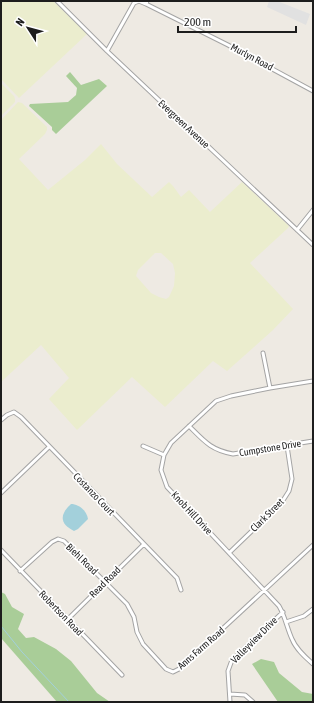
<svg xmlns="http://www.w3.org/2000/svg" width="314" height="703" font-family="'Asap Condensed',sans-serif">
<style>
.farmland{fill:#ebedce;fill-rule:evenodd}
.forest{fill:#a9cd98}
.parking{fill:#e1e1e1}
.water{fill:#a3d0db}
.lines{fill:none;stroke-linecap:round;stroke-linejoin:round}
.stream{stroke:#a3d0db;stroke-width:1}
.minor-casing{stroke:#a4a4a4;stroke-width:5}
.minor{stroke:#fff;stroke-width:3}
.labels{text-anchor:middle;dominant-baseline:central;stroke-width:3.5;stroke-linejoin:round;paint-order:stroke}
.street-label{font-size:10px;fill:#1d1d1d;stroke:#fff}
</style>
<rect width="100%" height="100%" fill="#eeeae3"/>
<path class="farmland" d="M 1,1 L 53,1 L 87,34 L 19,98 L 1,79 Z
M 1,83 L 14,96 L 15,99 L 15,102 L 1,116 Z
M 18,102 L 22,103 L 47,127 L 47,130 L 45,134 L 19,159 L 48,190 L 85,160 L 101,144 L 117,164 L 152,197 L 169,182 L 173,186 L 181,197 L 189,190 L 210,212 L 242,182 L 289,226 L 288,228 L 250,263 L 293,309 L 273,330 L 227,371 L 213,361 L 165,407 L 132,377 L 77,430 L 49,399 L 69,378 L 41,345 L 1,382 L 1,120 ZM 155,253 L 161,253 L 173,264 L 175,273 L 174,286 L 169,297 L 166,299 L 159,297 L 151,293 L 136,276 L 138,270 Z"/>
<path class="forest" d="M 70,72 L 81,85 L 99,79 L 107,86 L 56,134 L 52,130 L 52,127 L 29,106 L 30,104 L 68,102 L 76,95 L 77,88 L 66,76 Z
M 1,592 L 5,594 L 12,607 L 24,614 L 18,629 L 26,638 L 34,637 L 56,649 L 71,661 L 97,693 L 110,702 L 57,702 L 1,638 Z
M 261,659 L 274,662 L 279,673 L 302,692 L 313,694 L 313,702 L 278,702 L 252,664 Z"/>
<path class="parking" d="M 269,1 L 277,1 L 310,14 L 306,25 L 267,7 Z"/>
<path class="water" d="M 71,504 C 79,504 87,511 88,519 L 78,529 L 74,531 C 60,524 59,515 71,504 Z"/>
<g class="lines">
<path class="stream" d="M 1,626 L 22,652 L 69,702"/>
<g class="minor-casing">
<path id="minor" d="M 57,1 L 107,51 L 313,245
M 146,4 L 228,45 L 313,91
M 107,51 L 134,3 L 139,1 L 146,4 L 147,1
M 297,230 L 313,210
M 263,353 L 270,388
M 313,381 L 270,388 L 231,396 L 216,401 L 171,443 L 164,455 L 161,470 L 167,487 L 279,606 C 285,616 287,628 292,639 C 296,649 305,657 313,664
M 1,420 L 7,415 L 14,412 L 21,417 L 177,578 L 181,590
M 189,426 C 204,441 211,450 233,454 L 313,441
M 143,446 L 164,455
M 1,493 L 49,447
M 1,550 L 122,675
M 229,553 L 282,502 L 289,491 L 292,479 L 287,446
M 20,571 L 52,542 L 58,539 L 64,541 L 127,604 L 134,617 L 137,632 L 143,644 L 166,669 L 173,672 L 179,669 L 313,545
M 67,620 L 144,544
M 286,622 L 304,616 L 313,609
M 230,694 L 245,695 L 253,702
M 230,702 L 228,671 L 232,660 L 283,612"/>
</g>
<use href="#minor" class="minor"/>
</g>
<g class="labels">
<g class="street-label">
<text transform="translate(252 57) rotate(28)">Murlyn Road</text>
<text transform="translate(184 124) rotate(43)">Evergreen Avenue</text>
<text transform="translate(270 448) rotate(-9)">Cumpstone Drive</text>
<text transform="translate(94 494) rotate(46)">Costanzo Court</text>
<text transform="translate(192 513) rotate(47)">Knob Hill Drive</text>
<text transform="translate(267 515) rotate(-45)">Clark Street</text>
<text transform="translate(82 559) rotate(44)">Biehl Road</text>
<text transform="translate(105 582) rotate(-45)">Read Road</text>
<text transform="translate(61 613) rotate(46)">Robertson Road</text>
<text transform="translate(254 640) rotate(-45)">Valleyview Drive</text>
<text transform="translate(201 648) rotate(-41)">Anns Farm Road</text>
</g>
</g>
<rect width="314" height="703" fill="none" stroke="#1d1d1d" stroke-width="4"/>
<g transform="translate(28 28) rotate(306)" stroke="#ffffff" stroke-width="3" paint-order="stroke">
<path d="M0-3L7 15L0 10L-7 15Z" fill="#1d1d1d"/>
<text y="-6" font-size="11" font-weight="bold" text-anchor="middle" fill="#1d1d1d">N</text>
</g>
<path d="M178 26v6h118v-6" fill="none" stroke="#1d1d1d" stroke-width="2"/>
<text x="184" y="26" font-size="12" fill="#1d1d1d" stroke="#ffffff" stroke-width="3" paint-order="stroke">200 m</text>
</svg>
